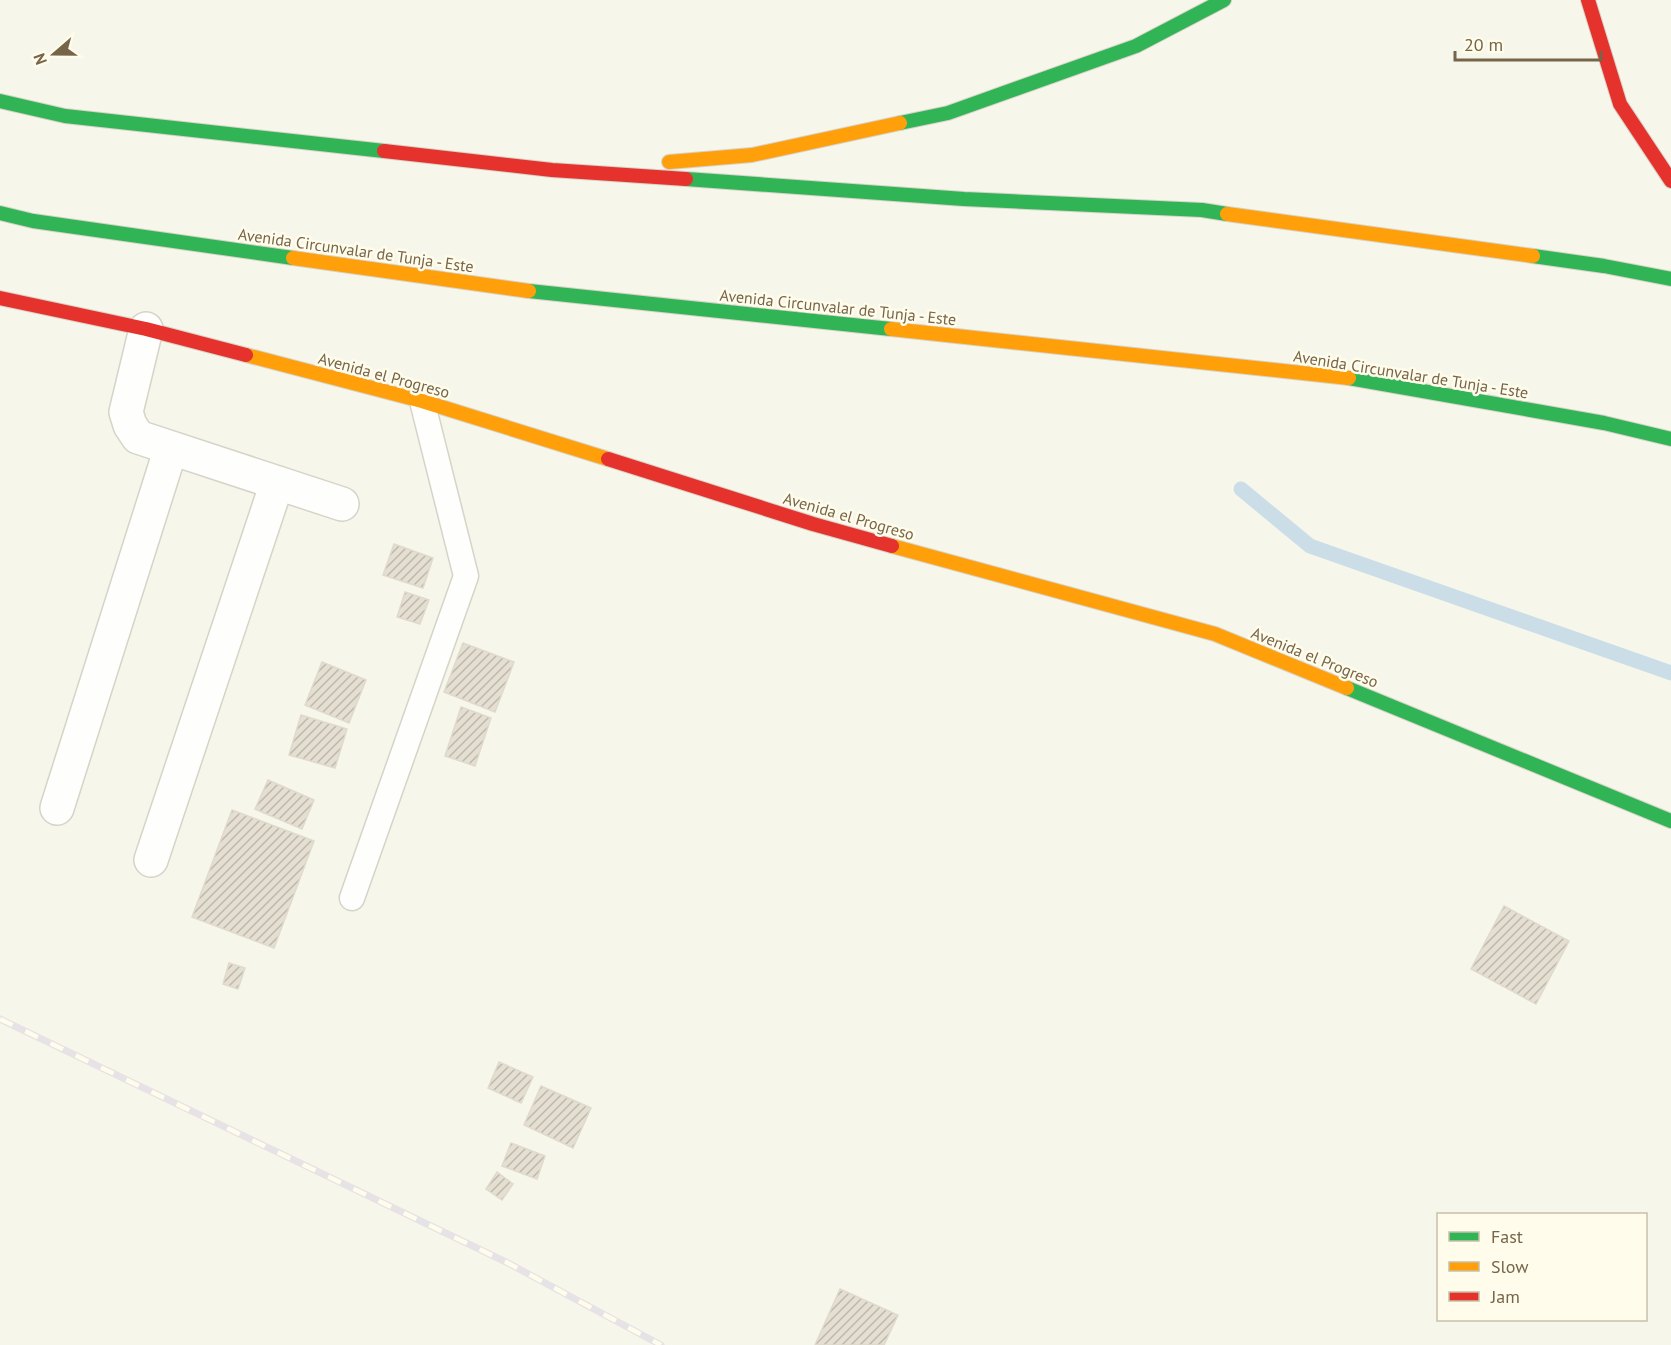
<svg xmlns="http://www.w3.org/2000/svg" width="1671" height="1345" font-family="'PT Sans',sans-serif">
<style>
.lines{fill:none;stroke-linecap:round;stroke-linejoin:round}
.stream{stroke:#cbdee8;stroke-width:15}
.building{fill:url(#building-hatch);stroke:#e0dacc;stroke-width:1.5}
.lane-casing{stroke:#d6d3c8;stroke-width:27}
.street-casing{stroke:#d6d3c8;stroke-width:36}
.fast-casing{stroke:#d7d3c8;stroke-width:16}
.slow-casing{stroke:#d7d3c8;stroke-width:16}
.jam-casing{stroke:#d7d3c8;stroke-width:16}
.lane{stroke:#fefefc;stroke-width:24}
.street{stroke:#fefefc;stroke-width:33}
.fast{stroke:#30b455;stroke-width:14}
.slow{stroke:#ff9f0a;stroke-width:14}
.jam{stroke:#e5322d;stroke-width:14}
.rail-casing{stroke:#e6e2e5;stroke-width:7}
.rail{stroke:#fffceb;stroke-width:4.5;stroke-dasharray:14;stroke-linecap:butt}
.labels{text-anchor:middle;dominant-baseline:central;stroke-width:5;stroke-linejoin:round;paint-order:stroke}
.street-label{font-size:16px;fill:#766549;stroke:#fffceb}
</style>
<defs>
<pattern id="building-hatch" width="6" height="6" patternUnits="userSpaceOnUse" patternTransform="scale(1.5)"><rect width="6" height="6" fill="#e4dfd1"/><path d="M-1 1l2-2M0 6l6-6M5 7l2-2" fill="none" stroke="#bdb8ac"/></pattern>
</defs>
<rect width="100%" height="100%" fill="#f7f6ea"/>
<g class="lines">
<path class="stream" d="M 1241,489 L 1310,546 L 1671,673"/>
</g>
<path class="building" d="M 394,544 L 433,558 L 423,588 L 383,575 Z
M 405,592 L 429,600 L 420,624 L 397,617 Z
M 463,643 L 514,662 L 495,712 L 444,692 Z
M 322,662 L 366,680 L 349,723 L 305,705 Z
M 461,707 L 491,718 L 475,766 L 445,756 Z
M 301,715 L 347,729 L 335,768 L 289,755 Z
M 268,780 L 314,800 L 302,829 L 255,809 Z
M 232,810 L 314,841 L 274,948 L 192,917 Z
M 1504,906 L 1569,941 L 1536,1004 L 1471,969 Z
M 229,963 L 245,968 L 238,989 L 223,984 Z
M 499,1062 L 533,1077 L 521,1103 L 488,1088 Z
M 541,1086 L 591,1108 L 573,1148 L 524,1125 Z
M 511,1143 L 545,1156 L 537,1179 L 502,1166 Z
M 497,1172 L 513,1184 L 502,1200 L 486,1189 Z
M 840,1289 L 898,1315 L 884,1345 L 815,1345 Z"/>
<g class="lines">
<g class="lane-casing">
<path id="lane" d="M 352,898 L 466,576 L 422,401"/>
</g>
<g class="street-casing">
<path id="street" d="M 146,329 L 126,412 L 130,425 L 138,437 L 342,504
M 57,808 L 171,448
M 151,860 L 277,483"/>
</g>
<g class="fast-casing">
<path id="fast" d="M 0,101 L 65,116 L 384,151
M 900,123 L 948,113 L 1136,46 L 1224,0
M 686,179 L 964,199 L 1202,210 L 1227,214
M 0,213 L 33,221 L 293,258
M 1533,256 L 1604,266 L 1671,279
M 529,291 L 891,329
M 1349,378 L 1604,423 L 1671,439
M 1347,688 L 1671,821"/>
</g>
<g class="slow-casing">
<path id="slow" d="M 669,162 L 752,155 L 900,123
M 1227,214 L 1533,256
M 293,258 L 529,291
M 891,329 L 1349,378
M 246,355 L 422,401 L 608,459
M 892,546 L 1215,634 L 1347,688"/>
</g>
<g class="jam-casing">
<path id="jam" d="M 1588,0 L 1620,104 L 1671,181
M 384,151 L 552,170 L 686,179
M 0,298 L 146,329 L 246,355
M 608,459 L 813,524 L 892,546"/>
</g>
<use href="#lane" class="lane"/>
<use href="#street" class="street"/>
<use href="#fast" class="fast"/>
<use href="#slow" class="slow"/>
<use href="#jam" class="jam"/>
<g class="rail-casing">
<path id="rail" d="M 0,1019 L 506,1262 L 661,1345"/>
</g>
<use href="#rail" class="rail"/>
</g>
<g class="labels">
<g class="street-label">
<text transform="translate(356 250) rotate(8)">Avenida Circunvalar de Tunja - Este</text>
<text transform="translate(838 307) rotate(6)">Avenida Circunvalar de Tunja - Este</text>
<text transform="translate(1411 374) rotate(9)">Avenida Circunvalar de Tunja - Este</text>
<text transform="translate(384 375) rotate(15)">Avenida el Progreso</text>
<text transform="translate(849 516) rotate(16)">Avenida el Progreso</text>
<text transform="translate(1315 657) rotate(22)">Avenida el Progreso</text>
</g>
</g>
<rect x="1437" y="1213" width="210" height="108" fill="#fffceb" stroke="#c8c0aa" stroke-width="1.5"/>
<rect x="1449" y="1232" width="30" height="9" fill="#30b455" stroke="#c8c0aa" stroke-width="1.5"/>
<text x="1491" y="1243" font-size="18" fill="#766549">Fast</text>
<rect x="1449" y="1262" width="30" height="9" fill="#ff9f0a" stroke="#c8c0aa" stroke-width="1.5"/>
<text x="1491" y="1273" font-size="18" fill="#766549">Slow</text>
<rect x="1449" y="1292" width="30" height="9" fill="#e5322d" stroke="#c8c0aa" stroke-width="1.5"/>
<text x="1491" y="1303" font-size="18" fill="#766549">Jam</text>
<g transform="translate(54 54) rotate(250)" stroke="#fffceb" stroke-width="4.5" paint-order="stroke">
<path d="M0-4.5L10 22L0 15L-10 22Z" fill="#766549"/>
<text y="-9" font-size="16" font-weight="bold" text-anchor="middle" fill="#766549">N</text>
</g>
<path d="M1455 51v9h146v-9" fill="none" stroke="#766549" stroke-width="3"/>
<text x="1464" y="51" font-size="18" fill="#766549" stroke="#fffceb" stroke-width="4.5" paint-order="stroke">20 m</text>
</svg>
